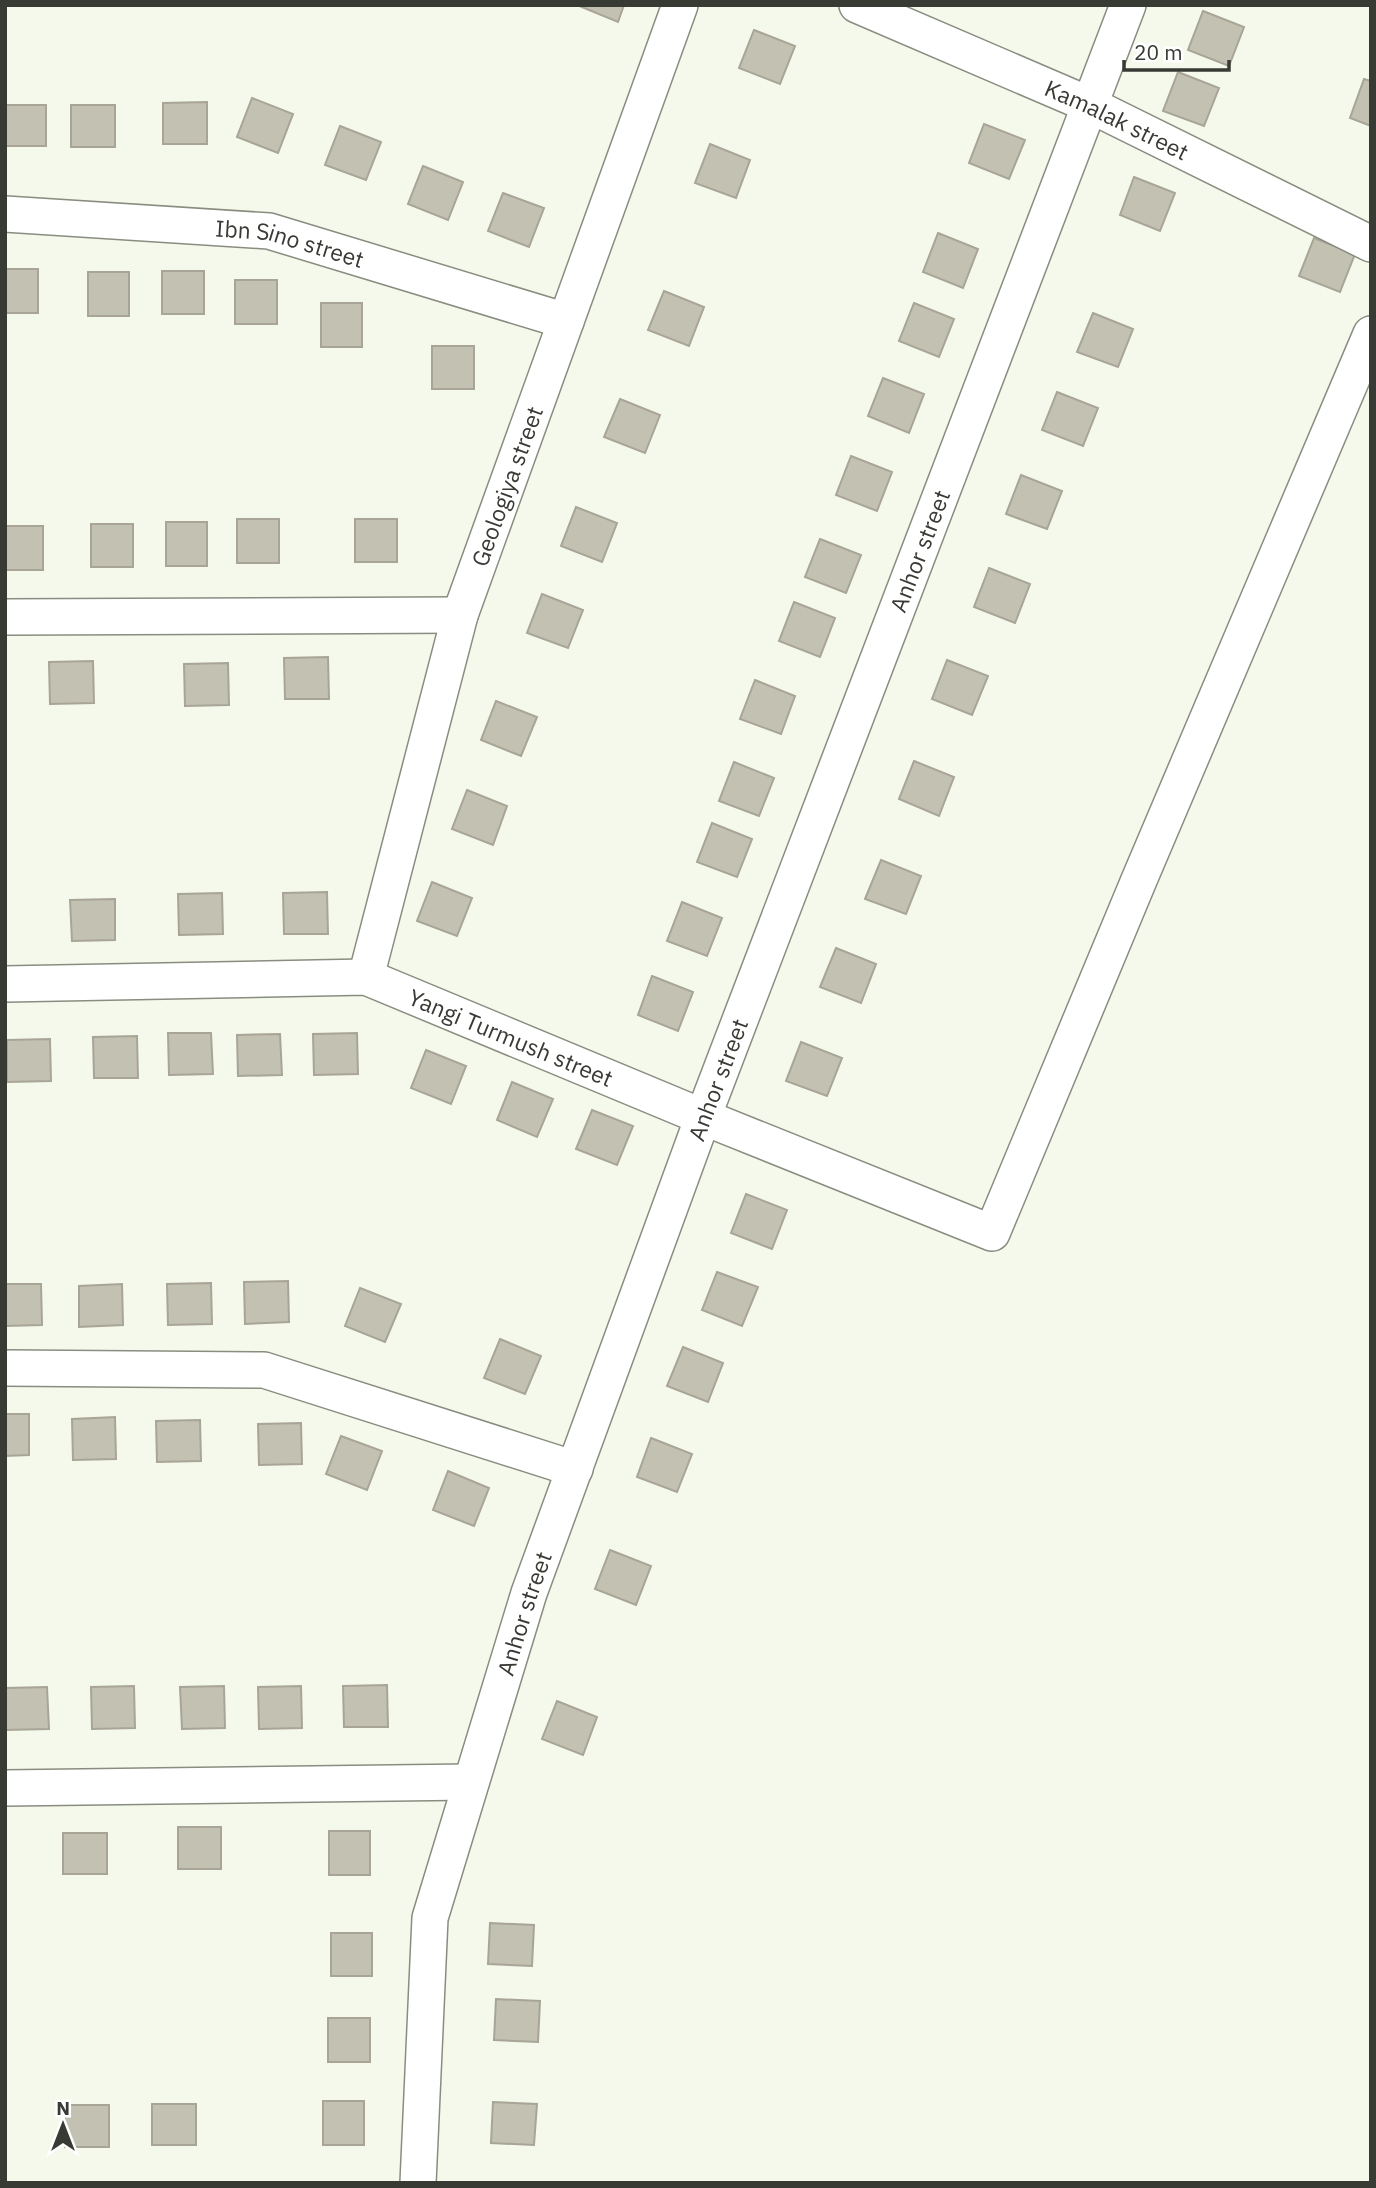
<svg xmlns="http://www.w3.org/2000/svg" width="1376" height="2188" font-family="'IBM Plex Sans',sans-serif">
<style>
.building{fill:#c3c1b2;stroke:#a8a597;stroke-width:2}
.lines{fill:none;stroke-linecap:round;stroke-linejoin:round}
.street-casing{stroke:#888d80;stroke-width:38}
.street{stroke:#fff;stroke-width:35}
.labels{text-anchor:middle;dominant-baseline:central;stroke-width:5;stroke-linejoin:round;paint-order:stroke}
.street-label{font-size:23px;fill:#383a34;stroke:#fff}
</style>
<rect width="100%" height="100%" fill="#f4f9eb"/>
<path class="building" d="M 577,5 L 624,5 L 618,22 Z
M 1203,11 L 1244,27 L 1229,66 L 1188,50 Z
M 754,30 L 795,46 L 780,84 L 739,68 Z
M 1178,72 L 1219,88 L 1204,126 L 1163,111 Z
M 1364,79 L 1371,81 L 1371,126 L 1350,118 Z
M 252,98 L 293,114 L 278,153 L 237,137 Z
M 207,102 L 207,144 L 163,144 L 163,103 Z
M 5,105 L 46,105 L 46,146 L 5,146 Z
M 71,105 L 115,105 L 115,147 L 71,147 Z
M 984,124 L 1025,140 L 1009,179 L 969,163 Z
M 340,126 L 381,142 L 366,180 L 325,165 Z
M 710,144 L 750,160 L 736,198 L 695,183 Z
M 423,166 L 463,182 L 448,220 L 408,204 Z
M 1134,177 L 1175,193 L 1160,231 L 1120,215 Z
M 503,193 L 544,208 L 529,247 L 488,231 Z
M 938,233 L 978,249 L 963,288 L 923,272 Z
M 1314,238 L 1355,254 L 1340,292 L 1299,276 Z
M 5,269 L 38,269 L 38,313 L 5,313 Z
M 162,271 L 204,271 L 204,314 L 162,314 Z
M 88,272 L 129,272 L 129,316 L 88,316 Z
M 235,280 L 277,280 L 277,324 L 235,324 Z
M 664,291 L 704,307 L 689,346 L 648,330 Z
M 321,303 L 362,303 L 362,347 L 321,347 Z
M 914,303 L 954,319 L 939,357 L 899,341 Z
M 1093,313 L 1133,329 L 1118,367 L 1077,352 Z
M 432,346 L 474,346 L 474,389 L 432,389 Z
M 883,378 L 924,394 L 909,433 L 868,416 Z
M 1057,392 L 1098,408 L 1083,446 L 1042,430 Z
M 620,399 L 660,415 L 645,453 L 604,437 Z
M 851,456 L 892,472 L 877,511 L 836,495 Z
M 1021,475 L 1062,491 L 1047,529 L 1006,514 Z
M 576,507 L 617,523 L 602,562 L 561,546 Z
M 237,519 L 279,519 L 279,563 L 237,563 Z
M 355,519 L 397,519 L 397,562 L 355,562 Z
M 166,522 L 207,522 L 207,566 L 166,566 Z
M 91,524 L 133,524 L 133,567 L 91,567 Z
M 5,526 L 43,526 L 43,570 L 5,570 Z
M 820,539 L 861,555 L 846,593 L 805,577 Z
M 989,568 L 1030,584 L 1015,623 L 974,607 Z
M 542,594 L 583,610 L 568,648 L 527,633 Z
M 794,602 L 835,618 L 820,657 L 779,641 Z
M 328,657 L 329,699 L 285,699 L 284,658 Z
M 947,660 L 988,676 L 972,715 L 932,699 Z
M 93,661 L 94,703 L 50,704 L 49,662 Z
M 228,663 L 229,705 L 185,706 L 184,664 Z
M 755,680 L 795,696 L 781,734 L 740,719 Z
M 496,701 L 537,717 L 521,756 L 481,740 Z
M 914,761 L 954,777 L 939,816 L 899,799 Z
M 734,762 L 774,778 L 759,816 L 719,801 Z
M 467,790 L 507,806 L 493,845 L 452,829 Z
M 712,823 L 752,839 L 737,877 L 697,862 Z
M 881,860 L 921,876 L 906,914 L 865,899 Z
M 432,882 L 472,898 L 457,936 L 417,921 Z
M 327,892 L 328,934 L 284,934 L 283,893 Z
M 222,893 L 223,934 L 179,935 L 178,894 Z
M 115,899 L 115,940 L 72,941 L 70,900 Z
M 682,902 L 722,918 L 707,956 L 667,941 Z
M 836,948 L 876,964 L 861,1003 L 820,987 Z
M 652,976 L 693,992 L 678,1031 L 638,1015 Z
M 168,1033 L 211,1033 L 213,1074 L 169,1075 Z
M 357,1033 L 358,1074 L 314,1075 L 313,1034 Z
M 280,1034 L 282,1075 L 238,1076 L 237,1035 Z
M 137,1036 L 138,1078 L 94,1078 L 93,1037 Z
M 50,1039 L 51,1081 L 7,1082 L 7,1040 Z
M 801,1042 L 842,1058 L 827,1096 L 786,1081 Z
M 426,1050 L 466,1066 L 451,1104 L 411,1088 Z
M 512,1082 L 553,1099 L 537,1137 L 497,1120 Z
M 592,1110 L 633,1126 L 617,1165 L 576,1149 Z
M 746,1194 L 787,1210 L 772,1249 L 731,1233 Z
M 717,1272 L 758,1287 L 742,1326 L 702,1310 Z
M 288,1281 L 289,1322 L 245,1324 L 244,1282 Z
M 211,1283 L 212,1324 L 168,1325 L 167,1284 Z
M 5,1284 L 41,1284 L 42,1325 L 5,1326 Z
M 122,1284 L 123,1325 L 79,1327 L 79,1286 Z
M 360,1288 L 401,1304 L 385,1342 L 345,1326 Z
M 500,1339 L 541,1356 L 525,1394 L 484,1378 Z
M 683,1347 L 723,1363 L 708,1402 L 667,1386 Z
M 5,1414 L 29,1414 L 29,1455 L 5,1456 Z
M 115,1417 L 116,1459 L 73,1460 L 72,1419 Z
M 200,1420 L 201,1461 L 157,1462 L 156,1421 Z
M 301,1423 L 302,1464 L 259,1465 L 258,1424 Z
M 341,1436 L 382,1451 L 367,1490 L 326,1474 Z
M 651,1438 L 692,1454 L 677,1492 L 637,1477 Z
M 448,1471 L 489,1488 L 474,1526 L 433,1510 Z
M 610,1550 L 651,1566 L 636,1605 L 595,1589 Z
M 387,1685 L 388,1727 L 344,1727 L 343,1686 Z
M 134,1686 L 135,1728 L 92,1729 L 91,1687 Z
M 224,1686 L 225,1728 L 182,1729 L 180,1687 Z
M 301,1686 L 302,1728 L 259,1729 L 258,1687 Z
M 47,1687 L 49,1729 L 5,1730 L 5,1688 Z
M 557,1701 L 597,1717 L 583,1755 L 542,1739 Z
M 178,1827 L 221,1827 L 221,1869 L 178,1869 Z
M 329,1831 L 370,1831 L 370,1875 L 329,1875 Z
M 63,1833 L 107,1833 L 107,1874 L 63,1874 Z
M 490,1923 L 534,1925 L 532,1966 L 488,1964 Z
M 331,1933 L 372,1933 L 372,1976 L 331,1976 Z
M 496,1999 L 540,2001 L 538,2042 L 494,2040 Z
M 328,2018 L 370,2018 L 370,2062 L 328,2062 Z
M 323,2101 L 364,2101 L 364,2145 L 323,2145 Z
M 493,2102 L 537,2104 L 534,2145 L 491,2143 Z
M 152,2104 L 196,2104 L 196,2145 L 152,2145 Z
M 65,2105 L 109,2105 L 109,2147 L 65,2147 Z"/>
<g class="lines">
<g class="street-casing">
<g id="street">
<path id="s1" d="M 857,5 L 1090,105 L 1371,244"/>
<path id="s2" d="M 5,214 L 269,231 L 566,321"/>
<path d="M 5,617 L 460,615"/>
<path id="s3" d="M 366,977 L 460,615 L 680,5"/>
<path id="s4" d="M 5,984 L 366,977 L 703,1117 L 992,1233 L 1139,880 L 1371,334"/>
<path d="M 5,1368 L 264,1370 L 575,1469"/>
<path d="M 5,1788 L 471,1782"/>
<path id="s5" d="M 418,2183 L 430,1918 L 529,1593 L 703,1117 L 1128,5"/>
</g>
</g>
<use href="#street" class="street"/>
</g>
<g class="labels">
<g class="street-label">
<text stroke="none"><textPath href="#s1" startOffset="284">Kamalak street</textPath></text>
<text stroke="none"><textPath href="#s2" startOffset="287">Ibn Sino street</textPath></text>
<text stroke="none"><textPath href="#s3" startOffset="511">Geologiya street</textPath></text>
<text stroke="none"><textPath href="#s5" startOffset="1718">Anhor street</textPath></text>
<text stroke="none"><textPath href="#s4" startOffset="518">Yangi Turmush street</textPath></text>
<text stroke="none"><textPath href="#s5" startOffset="1152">Anhor street</textPath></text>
<text stroke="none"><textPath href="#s5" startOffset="584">Anhor street</textPath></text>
</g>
</g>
<rect width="1376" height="2188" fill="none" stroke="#383a34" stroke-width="14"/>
<g transform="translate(63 2125)" stroke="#ffffff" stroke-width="5" paint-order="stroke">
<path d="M0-5L12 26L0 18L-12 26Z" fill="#383a34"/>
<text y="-10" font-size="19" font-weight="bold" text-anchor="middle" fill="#383a34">N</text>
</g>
<path d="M1124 60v10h105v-10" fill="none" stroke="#383a34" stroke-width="3.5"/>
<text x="1134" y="60" font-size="21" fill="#383a34" stroke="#ffffff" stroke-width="5" paint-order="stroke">20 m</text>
</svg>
